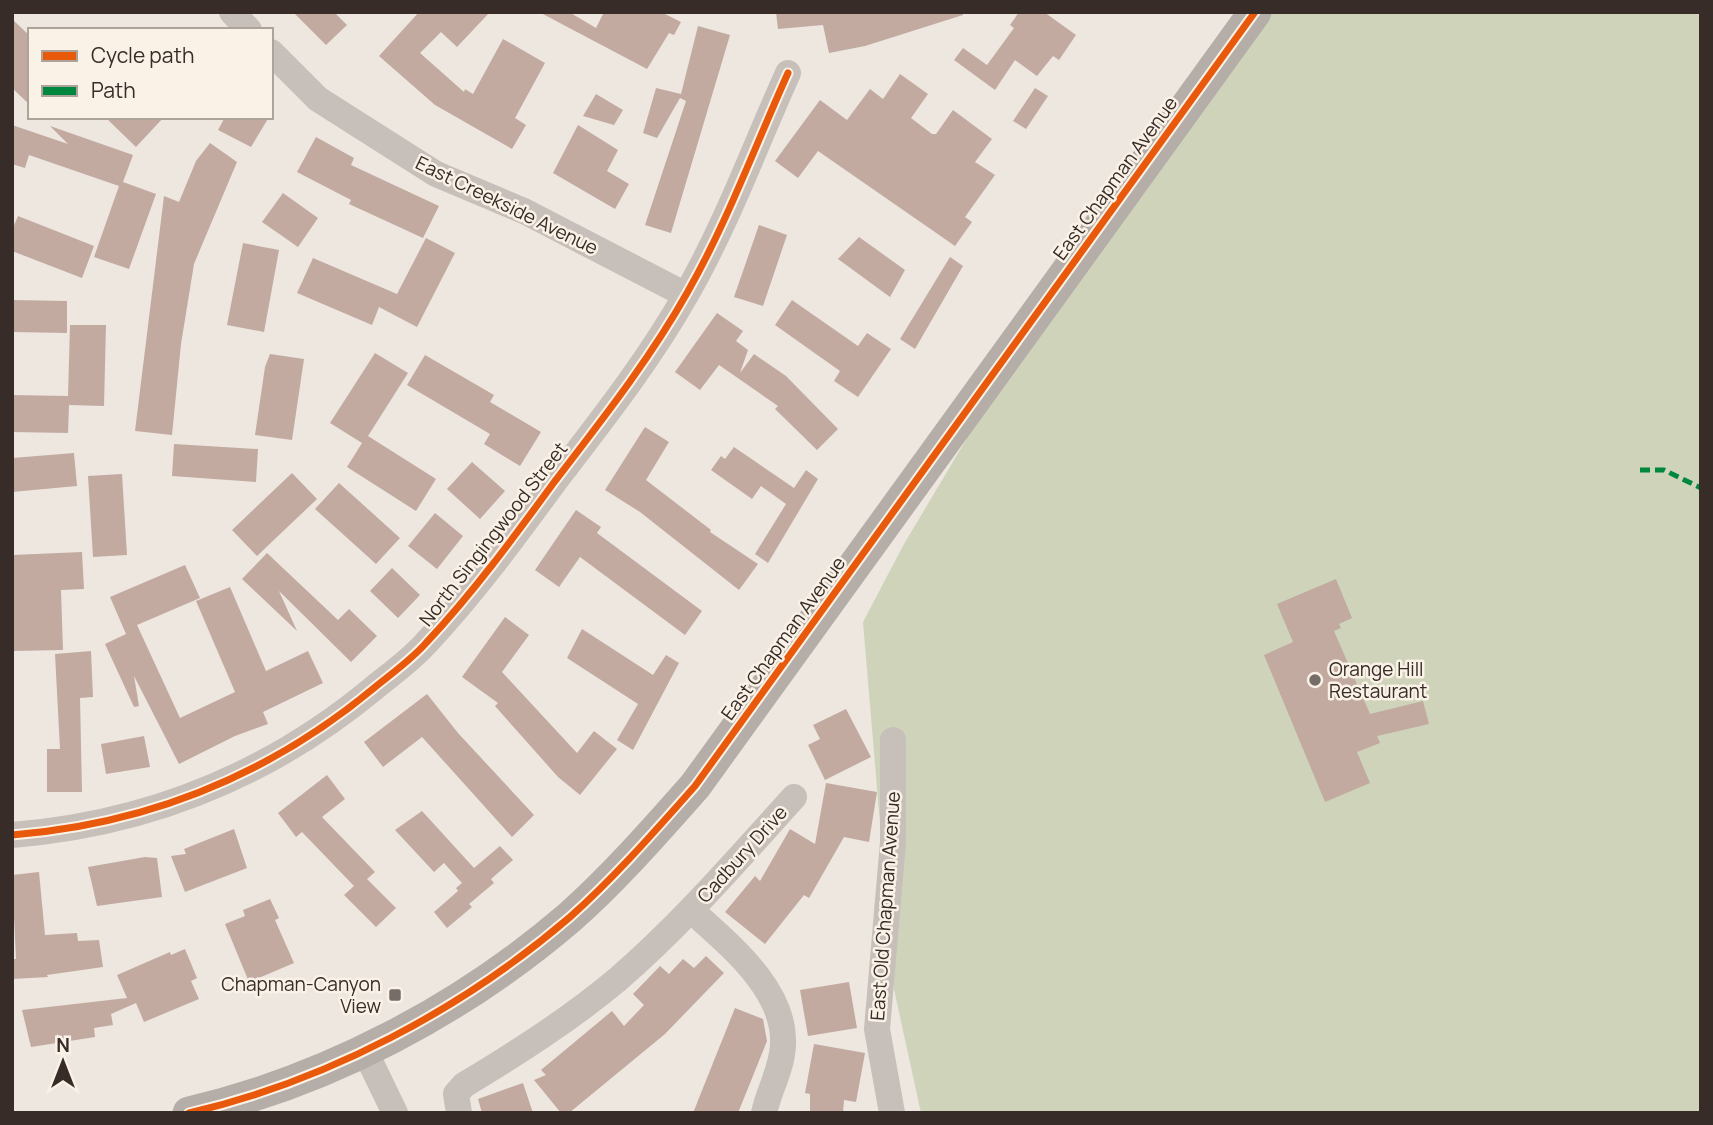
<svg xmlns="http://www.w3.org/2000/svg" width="1713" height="1125" font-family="Manrope,sans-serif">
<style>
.green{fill:#ced3ba}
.building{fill:#c2aaa1}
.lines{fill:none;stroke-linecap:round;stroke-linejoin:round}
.minor{stroke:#c7bfb9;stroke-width:26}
.major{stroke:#b5ada8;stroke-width:33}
.quiet{stroke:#00873e;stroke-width:5;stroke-dasharray:10 5;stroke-linecap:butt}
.cycleway-casing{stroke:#faf2e7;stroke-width:11}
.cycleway{stroke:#e8590c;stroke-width:7}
.poi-dot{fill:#776d68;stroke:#faf2e7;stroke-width:2.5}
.labels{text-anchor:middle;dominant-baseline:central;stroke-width:5;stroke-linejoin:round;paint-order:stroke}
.street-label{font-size:19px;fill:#372c27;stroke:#faf2e7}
.poi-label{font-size:19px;fill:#372c27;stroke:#faf2e7;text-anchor:start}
</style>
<rect width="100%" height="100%" fill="#ede7e0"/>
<path class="green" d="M 1245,12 L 1701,12 L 1701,1113 L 921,1113 L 894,989 L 863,622 L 904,544 L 1081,247 Z"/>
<path class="building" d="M 293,12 L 334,12 L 347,25 L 326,45 Z
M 419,12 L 490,12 L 457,47 L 441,32 L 420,53 L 464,92 L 465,89 L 473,94 L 503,39 L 545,63 L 515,118 L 526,125 L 512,149 L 435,105 L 379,56 Z
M 539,12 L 569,12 L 596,28 L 604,12 L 661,12 L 681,22 L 674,35 L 669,33 L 647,69 Z
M 776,12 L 963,12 L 963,15 L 865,46 L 829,53 L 823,25 L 778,29 Z
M 1019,12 L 1044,12 L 1076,35 L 1059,60 L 1053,56 L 1037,76 L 1015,60 L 995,90 L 954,60 L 963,48 L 987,65 L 1014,28 L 1010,25 Z
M 12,19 L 30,36 L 30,105 L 12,88 Z
M 698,26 L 730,35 L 671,233 L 645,225 L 686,101 L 680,98 L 657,138 L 643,133 L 656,88 L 681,94 Z
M 900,74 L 928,94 L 911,118 L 932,134 L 936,134 L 953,110 L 992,139 L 975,162 L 995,175 L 965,217 L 972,222 L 955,246 L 818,151 L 798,178 L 775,161 L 820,100 L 847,120 L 870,89 L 883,99 Z
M 1035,88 L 1048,96 L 1026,129 L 1013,121 Z
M 596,94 L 623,110 L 614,125 L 583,116 Z
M 105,117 L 164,117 L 136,147 Z
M 225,117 L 269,117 L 251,147 L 218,130 Z
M 12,125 L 68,144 L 50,126 L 133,155 L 123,182 L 156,194 L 129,269 L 94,257 L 119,186 L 29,155 L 25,168 L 12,164 Z
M 578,125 L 618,150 L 607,171 L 629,184 L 615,209 L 553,173 Z
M 316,137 L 354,158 L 351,165 L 439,206 L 423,238 L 349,204 L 351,200 L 297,172 Z
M 210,143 L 237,162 L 194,264 L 181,344 L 172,435 L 135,431 L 164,196 L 179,202 L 196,161 Z
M 283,193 L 318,218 L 298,247 L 262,222 Z
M 18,216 L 94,246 L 82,278 L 12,251 L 12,230 Z
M 759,225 L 787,235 L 763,306 L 734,297 Z
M 859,237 L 905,270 L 890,297 L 838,259 Z
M 426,238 L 455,253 L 417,327 L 379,307 L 372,325 L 297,293 L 313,258 L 397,294 Z
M 243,243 L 279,250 L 264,332 L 227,325 Z
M 950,257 L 963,266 L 915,349 L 900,339 Z
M 12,300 L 67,301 L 67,333 L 12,332 Z
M 792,300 L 858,346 L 867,333 L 891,349 L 858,397 L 834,381 L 840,371 L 775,325 Z
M 717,313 L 743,331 L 736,341 L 748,350 L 740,373 L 754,354 L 786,376 L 838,429 L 817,450 L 775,409 L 778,406 L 719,365 L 700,390 L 675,372 Z
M 70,325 L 106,325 L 104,406 L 69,405 L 68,433 L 12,432 L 12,395 L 68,396 Z
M 375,353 L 408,373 L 368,436 L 436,479 L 416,511 L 347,467 L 362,443 L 330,423 Z
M 270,354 L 304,359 L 292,440 L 255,435 L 265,367 Z
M 425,355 L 494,395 L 490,402 L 541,432 L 520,466 L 484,444 L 490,434 L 407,385 Z
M 645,427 L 669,442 L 646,480 L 711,530 L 710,532 L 758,564 L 739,590 L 640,512 L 605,490 Z
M 174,444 L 258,449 L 256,482 L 172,476 Z
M 734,447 L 794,488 L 806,470 L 818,479 L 768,563 L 755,554 L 786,504 L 761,486 L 752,499 L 711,470 L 721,456 L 725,459 Z
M 74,453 L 77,486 L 12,492 L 12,458 Z
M 472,462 L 505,491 L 480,519 L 447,489 Z
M 292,473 L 317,499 L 257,556 L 232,530 Z
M 122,474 L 127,555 L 93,557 L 88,476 Z
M 339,483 L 400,538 L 376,564 L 315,509 Z
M 576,510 L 601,527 L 597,533 L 702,611 L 685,635 L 580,557 L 559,587 L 535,570 Z
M 435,513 L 463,536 L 437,569 L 408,546 Z
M 82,552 L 84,589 L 61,590 L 63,650 L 12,651 L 12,555 Z
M 267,553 L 338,620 L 349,609 L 377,636 L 351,662 L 279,591 L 297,631 L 242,579 Z
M 185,565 L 200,598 L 137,625 L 180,718 L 235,692 L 196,601 L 230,587 L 266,671 L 308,651 L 323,683 L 263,712 L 268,724 L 235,736 L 179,764 L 134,676 L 139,706 L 134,707 L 105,644 L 126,634 L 110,597 Z
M 392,568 L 420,595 L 398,618 L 370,591 Z
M 1336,579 L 1352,618 L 1339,624 L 1341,628 L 1334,631 L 1370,714 L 1423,701 L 1429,724 L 1377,736 L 1380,743 L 1357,752 L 1370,783 L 1325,802 L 1264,655 L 1293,642 L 1277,604 Z
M 505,617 L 529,635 L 502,672 L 577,753 L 594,731 L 617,749 L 580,795 L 558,777 L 495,706 L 498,703 L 462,677 Z
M 582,629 L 653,675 L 666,655 L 679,663 L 633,750 L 617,740 L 638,704 L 567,658 Z
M 91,651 L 93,697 L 80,698 L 82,792 L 47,792 L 47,749 L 60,749 L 55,654 Z
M 427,694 L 458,733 L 534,815 L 512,837 L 422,737 L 383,767 L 364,742 Z
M 846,709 L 871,757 L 825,780 L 808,745 L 820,739 L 813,725 Z
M 144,736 L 150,767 L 106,774 L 101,744 Z
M 327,775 L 345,799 L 322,817 L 375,872 L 367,879 L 396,908 L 376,927 L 344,895 L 354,886 L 302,832 L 296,837 L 278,813 Z
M 826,783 L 877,792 L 869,842 L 844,837 L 809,898 L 804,895 L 765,944 L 725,912 L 755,876 L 760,881 L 790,829 L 815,844 Z
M 422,811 L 474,868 L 500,846 L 513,860 L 491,879 L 494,883 L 469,904 L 472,907 L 447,928 L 434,912 L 458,891 L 456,888 L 462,883 L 444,863 L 434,872 L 395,830 Z
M 234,829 L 247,868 L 185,892 L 171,856 L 186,854 L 184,849 Z
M 145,857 L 157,858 L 162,897 L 97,906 L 88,867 Z
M 39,872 L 45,935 L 77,933 L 78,941 L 99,940 L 103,967 L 47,975 L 48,977 L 12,979 L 12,959 L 16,959 L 12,875 Z
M 270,899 L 279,918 L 275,920 L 294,963 L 249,982 L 225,924 L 245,916 L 243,910 Z
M 185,949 L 197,978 L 191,981 L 199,999 L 144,1022 L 136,1003 L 111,1014 L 113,1025 L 94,1028 L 95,1037 L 31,1047 L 22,1010 L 127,998 L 117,975 L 170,952 L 171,955 Z
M 706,956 L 724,973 L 665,1034 L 569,1113 L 561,1113 L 534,1080 L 546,1075 L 541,1070 L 612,1011 L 624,1026 L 644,1005 L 633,994 L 660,966 L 669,974 L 683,959 L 694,968 Z
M 849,982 L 857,1028 L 808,1036 L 800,990 Z
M 735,1008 L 763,1019 L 767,1041 L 738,1113 L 693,1113 Z
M 814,1044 L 865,1053 L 856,1102 L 844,1100 L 843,1113 L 810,1113 L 810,1094 L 805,1093 Z
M 523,1083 L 533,1113 L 482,1113 L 478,1099 Z"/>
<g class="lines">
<path class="minor" d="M 232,12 L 249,30
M 271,52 L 318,99 L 436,174 L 524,211 L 686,295
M 12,835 C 149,824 268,776 374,688 C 391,674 411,660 426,643 C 473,593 514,537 555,481 C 601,421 650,359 687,293 C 727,223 755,146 788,73
M 691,910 C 728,944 786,989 783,1045 C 782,1069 769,1090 764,1113
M 364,1049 L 395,1113
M 459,1113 L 456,1094 L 464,1085 C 517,1053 569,1020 617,980 C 681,925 737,860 794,797
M 892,1113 L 877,1029 L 893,842 L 893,740"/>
<path class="major" d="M 189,1113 C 327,1081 463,1009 570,917 C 615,877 655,831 695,786 L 1255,12"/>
<path class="quiet" d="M 1640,470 L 1664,470 L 1701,488"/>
<g class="cycleway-casing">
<path id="cycleway" d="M 12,835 C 149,824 268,776 374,688 C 391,674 411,660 426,643 C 473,593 514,537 555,481 C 601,421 650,359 687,293 C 727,223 755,146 788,73
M 189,1113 C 327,1081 463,1009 570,917 C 615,877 655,831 695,786 L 1255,12"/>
</g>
<use href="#cycleway" class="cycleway"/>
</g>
<g class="poi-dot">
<circle cx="1315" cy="680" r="7"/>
<rect x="388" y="988" width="14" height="14" rx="3.5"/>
</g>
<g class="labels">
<g class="street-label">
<text transform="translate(1115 178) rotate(-54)">East Chapman Avenue</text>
<text transform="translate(507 205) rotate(26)">East Creekside Avenue</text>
<text transform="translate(493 534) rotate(-52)">North Singingwood Street</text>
<text transform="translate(783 638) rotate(-54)">East Chapman Avenue</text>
<text transform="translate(742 854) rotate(-48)">Cadbury Drive</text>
<text transform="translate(885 906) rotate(-86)">East Old Chapman Avenue</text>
</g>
<g class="poi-label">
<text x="1329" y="669">Orange Hill<tspan x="1329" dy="22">Restaurant</tspan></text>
<text x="381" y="984" text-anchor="end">Chapman-Canyon<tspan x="381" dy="22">View</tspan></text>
</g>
</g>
<rect width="1713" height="1125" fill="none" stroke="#372c27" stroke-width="28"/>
<rect x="28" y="28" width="245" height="91" fill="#faf2e7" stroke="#aca39a" stroke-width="2"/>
<rect x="42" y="51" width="35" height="10" fill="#e8590c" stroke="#aca39a" stroke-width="2"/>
<text x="91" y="63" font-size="21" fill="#372c27">Cycle path</text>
<rect x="42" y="86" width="35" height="10" fill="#00873e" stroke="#aca39a" stroke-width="2"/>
<text x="91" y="98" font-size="21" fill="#372c27">Path</text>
<g transform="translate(63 1062)" stroke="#faf2e7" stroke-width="5" paint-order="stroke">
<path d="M0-5L12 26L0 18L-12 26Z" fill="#372c27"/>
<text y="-10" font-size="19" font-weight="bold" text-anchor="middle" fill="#372c27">N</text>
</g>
</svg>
